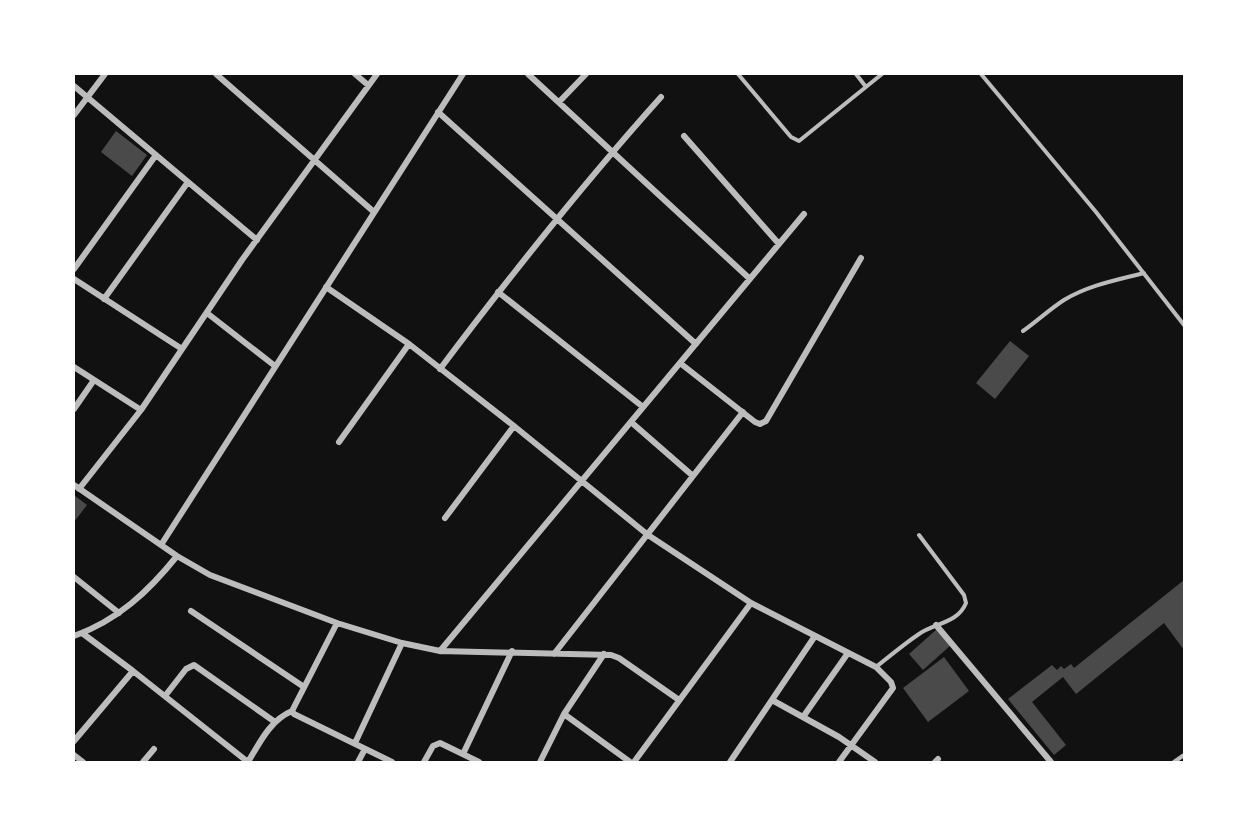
<svg xmlns="http://www.w3.org/2000/svg" width="1258" height="836" font-family="'PT Sans Narrow',sans-serif">
<style>
.building{fill:#4a4a4a}
.lines{fill:none;stroke-linecap:round;stroke-linejoin:round}
.service{stroke:#bcbcbc;stroke-width:4}
.minor{stroke:#bcbcbc;stroke-width:6}
</style>
<rect width="100%" height="100%" fill="#111"/>
<path class="building" d="M 116,131 L 147,155 L 132,176 L 101,152 Z
M 1010,341 L 1029,356 L 995,399 L 976,383 Z
M 74,495 L 87,505 L 74,522 Z
M 1184,580 L 1184,650 L 1164,623 L 1076,694 L 1063,677 L 1032,702 L 1066,745 L 1054,755 L 1008,699 L 1052,665 L 1057,670 L 1061,666 L 1064,669 L 1071,664 L 1074,668 Z
M 937,629 L 951,645 L 923,670 L 909,654 Z
M 944,657 L 969,691 L 928,722 L 903,688 Z"/>
<g class="lines">
<path class="service" d="M 738,74 L 791,137 L 799,141 L 882,74
M 856,74 L 866,87
M 981,74 L 1096,212 L 1184,325
M 1023,331 C 1037,321 1050,309 1064,300 C 1089,285 1117,280 1144,273
M 876,667 C 890,656 904,644 919,634 C 935,623 958,623 966,603 L 964,595 L 919,535
M 1174,762 L 1184,755"/>
<path class="minor" d="M 216,74 L 374,212
M 355,74 L 368,85
M 528,74 L 750,279
M 74,86 L 257,240
M 559,102 L 586,74
M 438,112 L 696,344
M 74,115 L 105,74
M 684,136 L 779,244
M 74,269 L 156,155
M 74,279 L 182,349
M 326,287 L 409,344 L 514,426 L 648,535 L 751,603 L 876,667 L 891,682 L 893,688 L 839,762
M 498,292 L 643,407
M 104,299 L 188,182
M 207,313 L 275,366
M 680,363 L 755,422 L 760,424 L 766,421 L 861,258
M 74,367 L 141,410
M 440,369 C 510,276 583,184 661,97
M 74,409 L 94,380
M 631,422 L 693,476
M 339,442 L 409,344
M 74,485 L 177,556 L 210,575 L 337,623 L 402,643 L 440,651 L 611,655 L 619,658 L 679,700
M 79,489 L 141,410 L 242,260 L 377,74
M 445,518 L 514,426
M 161,545 L 463,74
M 74,577 L 119,613
M 191,611 L 304,687
M 936,625 L 1051,762
M 82,633 L 133,671 L 248,762
M 74,636 C 118,620 148,592 177,556
M 440,651 L 804,214
M 554,654 L 743,412
M 165,696 L 186,669 L 194,665 L 275,722
M 772,700 L 839,737 L 875,762
M 292,711 L 294,714 L 392,762
M 564,714 L 630,762
M 803,717 L 848,653
M 74,741 L 133,671
M 355,743 L 402,643
M 463,754 L 512,651
M 74,755 L 83,762
M 143,762 L 154,749
M 248,762 C 259,744 270,720 292,711 L 337,623
M 358,762 L 365,749
M 424,762 L 433,746 L 440,743 L 479,762
M 540,762 L 564,714 L 604,654
M 634,762 L 751,603
M 730,762 L 815,636
M 935,762 L 938,759"/>
</g>
<rect width="1258" height="836" fill="none" stroke="#ffffff" stroke-width="150"/>
</svg>
